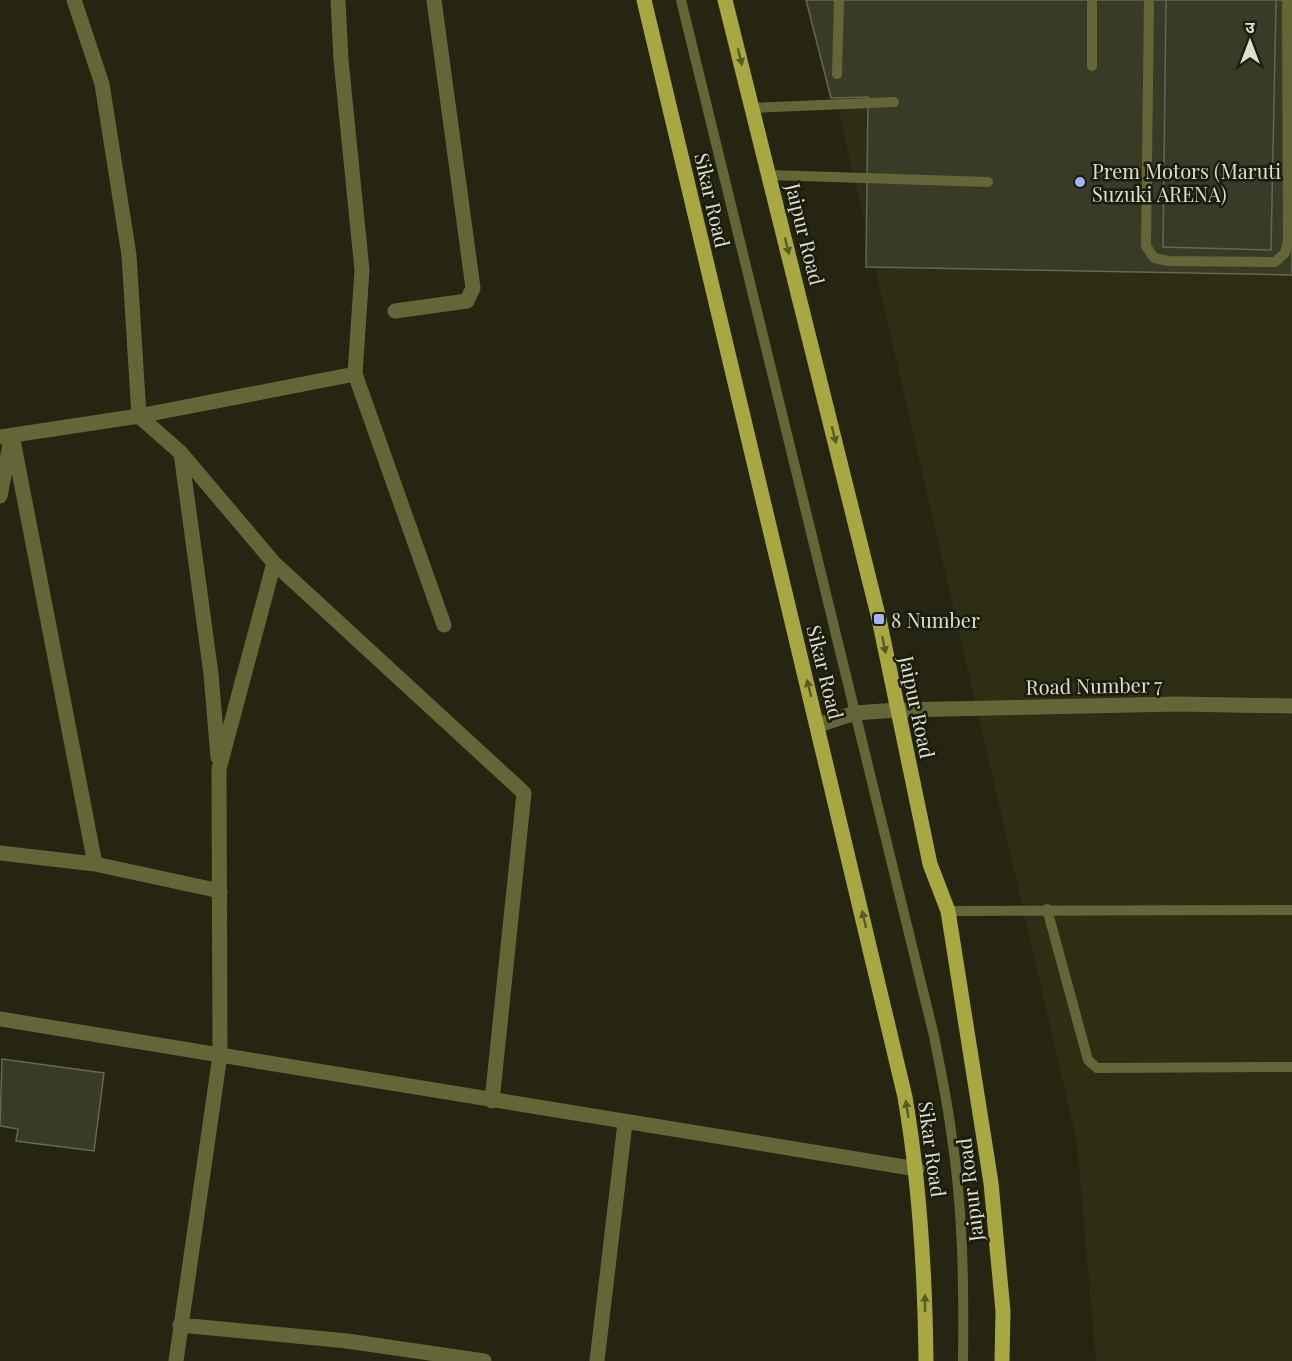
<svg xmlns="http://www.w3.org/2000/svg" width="1292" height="1361" font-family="'Playfair Display','Noto Sans Devanagari',serif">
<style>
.built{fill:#2d2e13}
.building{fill:#3a3b26;stroke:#666751;stroke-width:1.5}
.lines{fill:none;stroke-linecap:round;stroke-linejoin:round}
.lane{stroke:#656638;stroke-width:10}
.street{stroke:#656638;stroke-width:15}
.primary{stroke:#a8a842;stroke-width:15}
.oneway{fill:#5a5b23}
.poi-dot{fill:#a2b2fd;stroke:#1b1c09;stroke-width:2}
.labels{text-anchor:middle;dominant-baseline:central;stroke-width:5;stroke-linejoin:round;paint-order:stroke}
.poi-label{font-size:20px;fill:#dedfd3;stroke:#1b1c09;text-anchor:start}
.street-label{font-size:20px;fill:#dedfd3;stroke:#1b1c09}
</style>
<rect width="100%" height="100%" fill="#252512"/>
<path class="built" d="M 813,0 L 1292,0 L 1292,1361 L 1096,1361 L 1077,1143 Z"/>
<path class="building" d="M 806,0 L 1292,0 L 1292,275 L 866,267 L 868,97 L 831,98 Z
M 1166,0 L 1276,0 L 1271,250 L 1163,247 Z
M 2,1059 L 104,1073 L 94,1151 L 16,1141 L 18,1129 L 0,1126 Z"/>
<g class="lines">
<path class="lane" d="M 681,0 L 934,1036 C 940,1068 947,1099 951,1131 C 963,1207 964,1285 963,1361
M 1092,0 L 1092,66
M 1149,0 L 1146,246 L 1154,258 L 1168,261 L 1275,262 L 1285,253 L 1288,240 L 1287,0
M 837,74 L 839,0
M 753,108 L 894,102
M 770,175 L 988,182
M 1047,909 L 1088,1060 L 1097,1068 L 1292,1067
M 948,911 L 1292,910"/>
<path class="street" d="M 74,0 L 102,84 L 129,255 L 139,416 L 355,374
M 338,0 L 341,60 L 362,270 L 355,374 L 444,625
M 395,311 L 467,301 L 473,288 L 434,0
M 12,435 L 95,864
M 0,437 L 139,416 L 181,453 L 274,563 L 524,793 L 492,1101
M 181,453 L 211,674 L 218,757
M 0,496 L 10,444
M 818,725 L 855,713 L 897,710 L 1177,704 L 1292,706
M 0,853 L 95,864 L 220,891
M 0,1019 L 917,1169
M 180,1325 L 347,1341 L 484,1361
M 176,1361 L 220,1055 L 219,769 L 274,563
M 597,1361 L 625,1123"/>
<path class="primary" d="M 644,0 L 905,1097 C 920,1185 925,1272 926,1361
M 725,0 L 879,619 L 930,864 L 948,911 L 991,1183 L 1003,1311 L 1002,1361"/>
</g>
<defs><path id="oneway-solid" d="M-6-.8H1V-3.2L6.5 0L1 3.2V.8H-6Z" transform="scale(1.5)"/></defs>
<g class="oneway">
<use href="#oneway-solid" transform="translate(740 57) rotate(76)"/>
<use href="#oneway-solid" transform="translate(787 246) rotate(76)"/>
<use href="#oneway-solid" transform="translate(834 435) rotate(76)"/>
<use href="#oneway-solid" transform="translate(884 645) rotate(79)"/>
<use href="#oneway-solid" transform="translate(809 688) rotate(-104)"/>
<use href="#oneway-solid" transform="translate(864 919) rotate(-103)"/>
<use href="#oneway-solid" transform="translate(907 1109) rotate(-99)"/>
<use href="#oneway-solid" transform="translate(925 1303) rotate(-90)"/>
</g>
<g class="poi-dot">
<circle cx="1080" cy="182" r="6"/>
<rect x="873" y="613" width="12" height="12" rx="3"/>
</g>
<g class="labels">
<g class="poi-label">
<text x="1092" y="170">Prem Motors (Maruti<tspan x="1092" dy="23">Suzuki ARENA)</tspan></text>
<text x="891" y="619">8 Number</text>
</g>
<g class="street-label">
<text transform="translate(713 200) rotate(77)">Sikar Road</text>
<text transform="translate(806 234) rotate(76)">Jaipur Road</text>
<text transform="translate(826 672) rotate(76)">Sikar Road</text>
<text transform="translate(1094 685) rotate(-1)">Road Number 7</text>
<text transform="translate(918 707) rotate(78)">Jaipur Road</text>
<text transform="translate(933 1149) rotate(82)">Sikar Road</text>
<text transform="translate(969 1190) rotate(-97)">Jaipur Road</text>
</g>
</g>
<g transform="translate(1250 42)" stroke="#1b1c09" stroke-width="4.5" paint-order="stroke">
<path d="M0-4.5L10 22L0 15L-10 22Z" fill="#dedfd3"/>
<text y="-9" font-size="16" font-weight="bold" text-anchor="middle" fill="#dedfd3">उ</text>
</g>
</svg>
